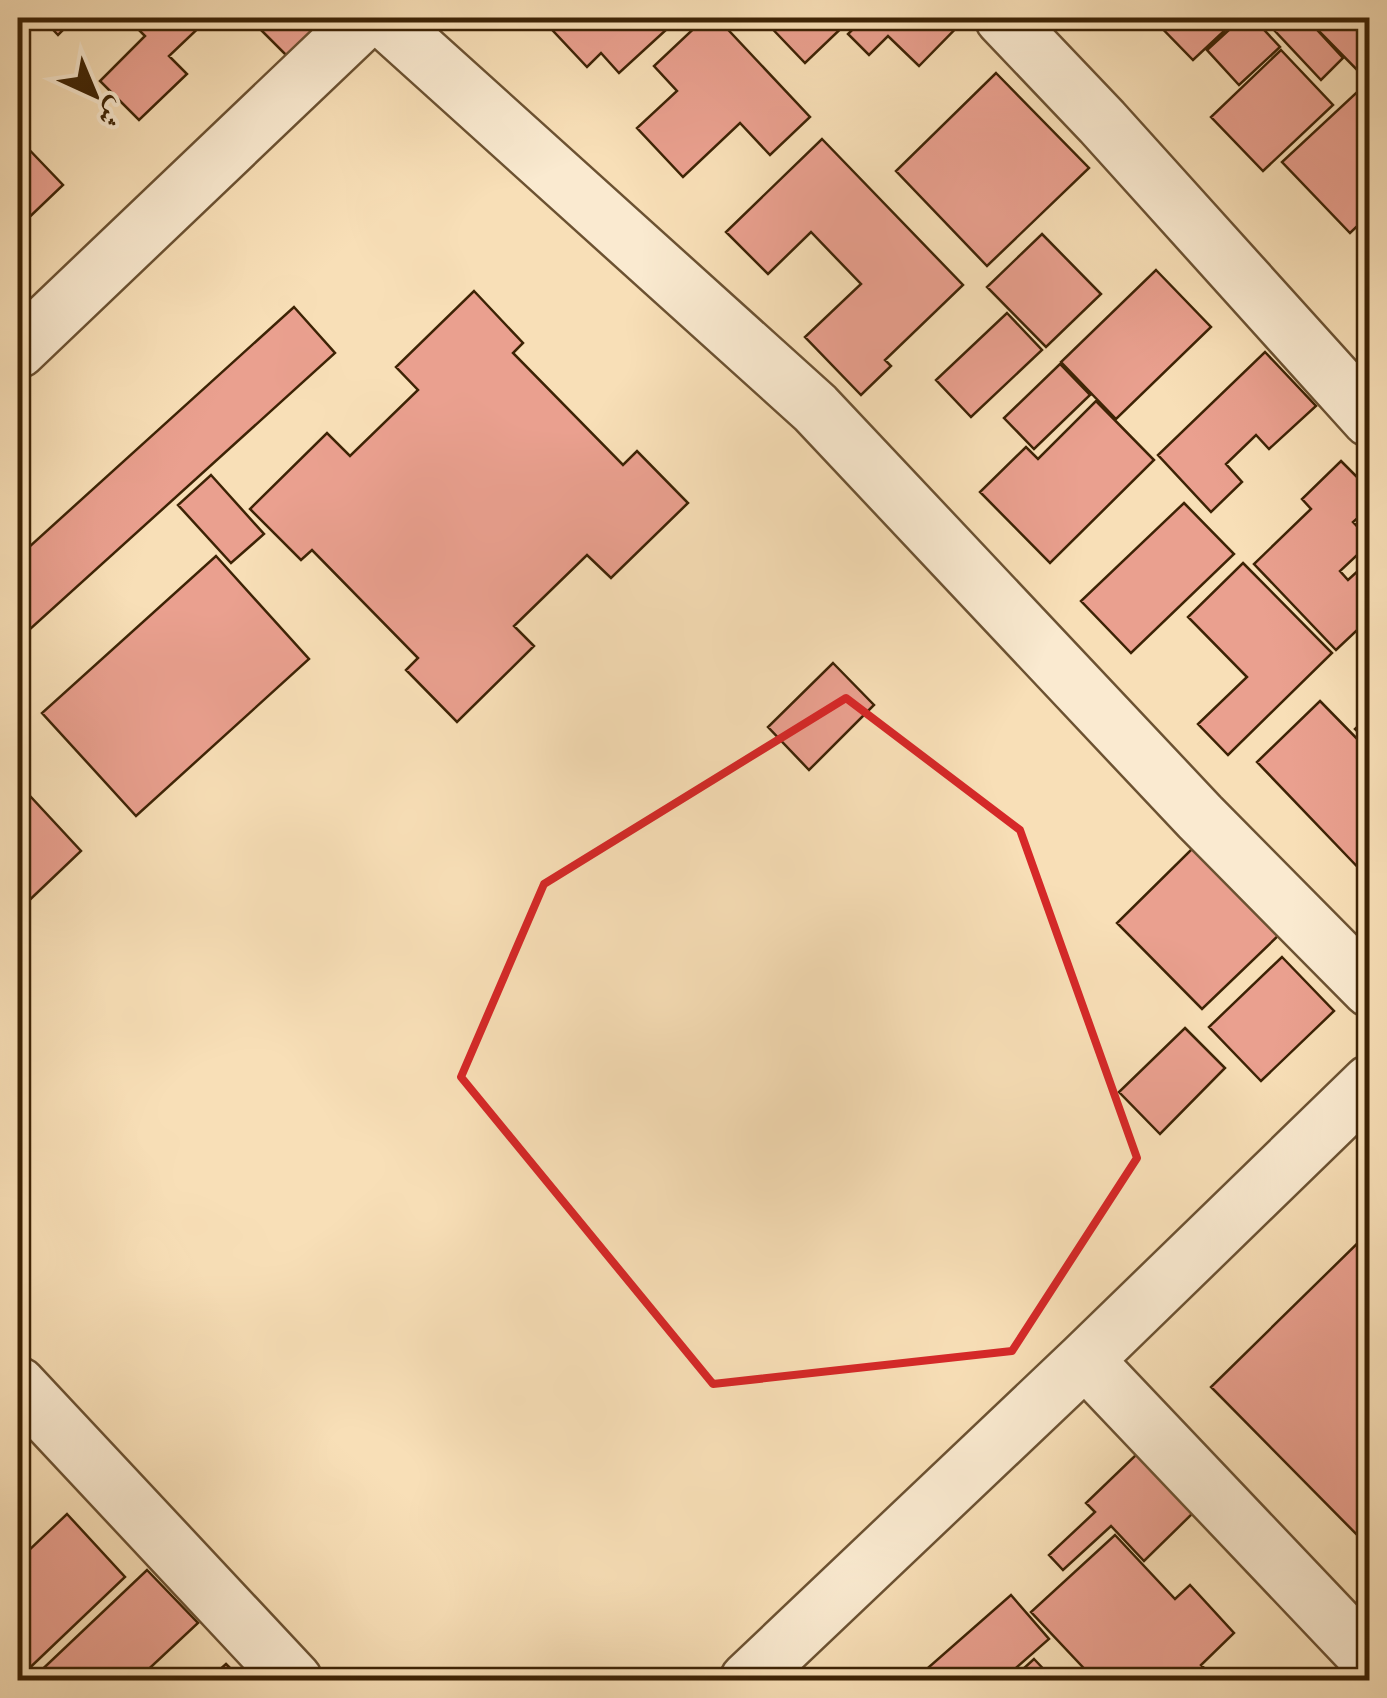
<svg xmlns="http://www.w3.org/2000/svg" width="1387" height="1698" font-family="'Gentium Book Plus',Amiri,serif">
<style>
.building{fill:#eaa08f;stroke:#3d2305;stroke-width:2.5}
.lines{fill:none;stroke-linecap:round;stroke-linejoin:round}
.street-casing{stroke:#6c5232;stroke-width:60}
.street{stroke:#faead0;stroke-width:55}
.marked{fill:none;stroke:#d62828;stroke-width:8;stroke-linejoin:round}
</style>
<rect width="100%" height="100%" fill="#f8dfb7"/>
<filter id="stains"><feTurbulence type="fractalNoise" baseFrequency=".002" numOctaves="4"/><feColorMatrix values="0 0 0 0 .2 0 0 0 0 .09 0 0 0 0 .02 0 0 0 .5 -.17"/></filter>
<radialGradient id="worn" r=".72"><stop offset=".6" stop-color="#630" stop-opacity="0"/><stop offset="1" stop-color="#630" stop-opacity=".3"/></radialGradient>
<path class="building" d="M 42,18 L 75,18 L 58,35 Z
M 127,18 L 209,18 L 169,56 L 187,74 L 139,120 L 100,81 L 145,36 Z
M 266,18 L 343,18 L 295,64 L 257,26 Z
M 544,18 L 679,18 L 619,73 L 601,53 L 587,67 L 542,19 Z
M 705,18 L 717,18 L 810,117 L 770,155 L 740,123 L 683,177 L 637,128 L 677,91 L 654,66 Z
M 762,18 L 852,18 L 805,63 Z
M 864,18 L 963,18 L 965,19 L 919,66 L 888,36 L 869,55 L 848,34 Z
M 1152,18 L 1238,18 L 1193,60 Z
M 1242,18 L 1253,18 L 1280,47 L 1239,85 L 1207,50 Z
M 1289,18 L 1306,18 L 1343,58 L 1321,80 L 1275,31 Z
M 1306,18 L 1358,18 L 1370,30 L 1370,71 L 1364,77 Z
M 1281,50 L 1333,105 L 1263,171 L 1211,117 Z
M 996,73 L 1089,168 L 987,266 L 896,171 Z
M 1370,80 L 1370,214 L 1350,233 L 1282,162 Z
M 18,138 L 63,185 L 18,228 Z
M 822,139 L 963,285 L 885,360 L 891,366 L 861,395 L 805,337 L 861,284 L 811,232 L 768,274 L 726,232 Z
M 1042,234 L 1101,294 L 1046,347 L 987,287 Z
M 1156,270 L 1211,327 L 1116,419 L 1061,362 Z
M 474,291 L 523,343 L 513,353 L 623,465 L 637,451 L 688,503 L 611,578 L 587,555 L 514,626 L 534,646 L 457,722 L 406,670 L 418,658 L 312,550 L 301,560 L 250,509 L 327,433 L 350,456 L 418,390 L 396,367 Z
M 294,307 L 335,353 L 18,640 L 18,557 Z
M 1007,313 L 1042,350 L 971,417 L 936,380 Z
M 1265,352 L 1316,406 L 1269,449 L 1256,435 L 1226,464 L 1242,482 L 1211,512 L 1158,455 Z
M 1060,364 L 1090,395 L 1034,449 L 1004,418 Z
M 1096,401 L 1154,460 L 1050,563 L 980,492 L 1026,447 L 1038,459 Z
M 1341,461 L 1370,490 L 1370,507 L 1353,522 L 1370,540 L 1370,543 L 1340,571 L 1348,580 L 1360,569 L 1370,580 L 1370,618 L 1336,650 L 1254,564 L 1311,509 L 1302,499 Z
M 211,475 L 264,534 L 231,563 L 178,505 Z
M 1184,503 L 1234,554 L 1131,653 L 1081,601 Z
M 216,556 L 309,659 L 136,816 L 42,713 Z
M 1243,563 L 1332,653 L 1228,755 L 1198,724 L 1247,677 L 1188,617 Z
M 833,663 L 874,705 L 809,770 L 768,727 Z
M 1320,701 L 1370,752 L 1370,880 L 1257,762 Z
M 1370,715 L 1370,744 L 1355,729 Z
M 18,783 L 81,851 L 18,911 Z
M 1196,845 L 1281,933 L 1202,1009 L 1117,923 Z
M 1282,957 L 1334,1011 L 1261,1081 L 1209,1027 Z
M 1185,1028 L 1225,1068 L 1160,1134 L 1119,1092 Z
M 1370,1231 L 1370,1548 L 1211,1387 Z
M 1139,1452 L 1194,1512 L 1144,1561 L 1111,1526 L 1063,1570 L 1049,1555 L 1095,1512 L 1086,1503 Z
M 67,1514 L 125,1577 L 18,1679 L 18,1548 L 24,1555 Z
M 1115,1535 L 1175,1599 L 1190,1585 L 1234,1633 L 1201,1665 L 1216,1680 L 1095,1680 L 1031,1612 Z
M 147,1570 L 198,1623 L 137,1680 L 31,1680 Z
M 1011,1595 L 1049,1639 L 1002,1680 L 927,1680 L 921,1674 Z
M 1034,1659 L 1054,1680 L 1011,1680 Z
M 226,1664 L 242,1680 L 208,1680 Z"/>
<g class="lines">
<g class="street-casing">
<path id="street" d="M 383,18 L 815,408 L 1200,817 L 1370,989
M 1003,18 L 1102,122 L 1370,419
M 18,350 L 366,18
M 1085,1360 L 1370,1660
M 18,1385 L 294,1680
M 748,1680 L 1085,1360 L 1370,1083"/>
</g>
<use href="#street" class="street"/>
</g>
<path class="marked" d="M 846,698 L 1020,830 L 1137,1158 L 1012,1351 L 713,1384 L 461,1077 L 544,884 Z"/>
<rect width="1387" height="1698" fill="none" stroke="#f8dfb7" stroke-width="60"/>
<rect x="20" y="20" width="1347" height="1658" fill="none" stroke="#3d2305" stroke-width="5"/>
<rect x="30" y="30" width="1327" height="1638" fill="none" stroke="#3d2305" stroke-width="2.5"/>
<g transform="translate(95 95) rotate(136)" stroke="#faead0" stroke-width="8" paint-order="stroke">
<path d="M0-8L18 38L0 25L-18 38Z" fill="#3d2305"/>
<text y="-15" font-size="28" font-weight="bold" text-anchor="middle" fill="#3d2305">ش</text>
</g>
<rect width="100%" height="100%" filter="url(#stains)"/>
<rect width="100%" height="100%" fill="url(#worn)"/>
</svg>
